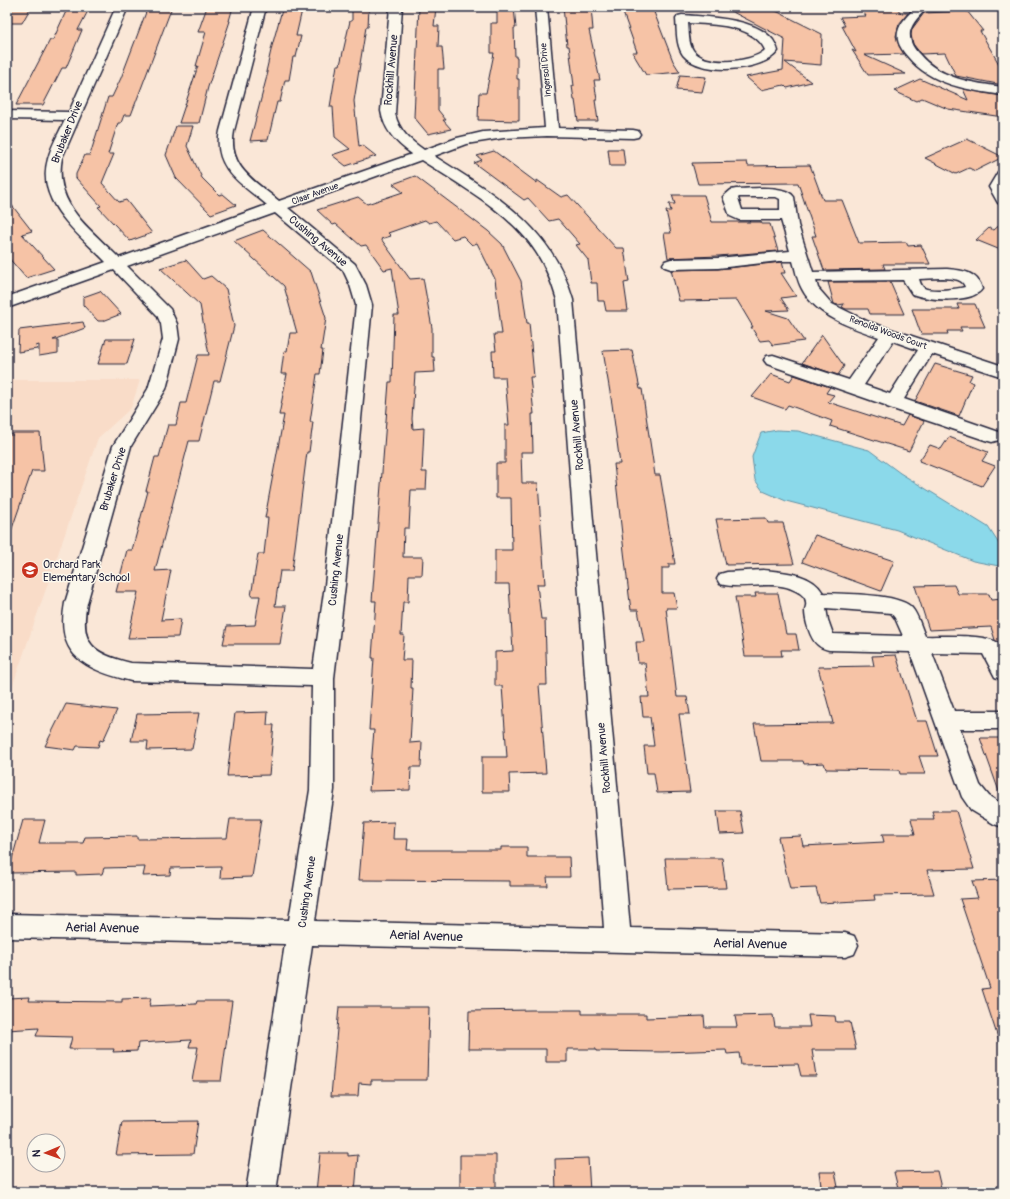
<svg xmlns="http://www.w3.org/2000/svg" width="1010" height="1199" font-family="Pangolin,sans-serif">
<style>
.built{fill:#f9dcc8}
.water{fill:#8bd9ea;stroke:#6190a4}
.building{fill:#f6c3a6;stroke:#22223b}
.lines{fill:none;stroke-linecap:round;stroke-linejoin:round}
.minor-casing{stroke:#22223b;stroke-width:3}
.minor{fill:#fbf7ec;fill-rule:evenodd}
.labels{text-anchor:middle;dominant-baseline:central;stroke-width:3;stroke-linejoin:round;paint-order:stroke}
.far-street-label{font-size:9px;fill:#22223b;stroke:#fbf7ec}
.street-label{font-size:11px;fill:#22223b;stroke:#fbf7ec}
.poi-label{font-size:11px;fill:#22223b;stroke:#fbf7ec;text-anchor:start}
.near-street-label{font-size:13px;fill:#22223b;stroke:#fbf7ec}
</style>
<rect width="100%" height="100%" fill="#fae7d7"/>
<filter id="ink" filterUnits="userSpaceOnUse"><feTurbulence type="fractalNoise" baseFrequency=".025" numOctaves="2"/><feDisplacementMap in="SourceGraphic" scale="8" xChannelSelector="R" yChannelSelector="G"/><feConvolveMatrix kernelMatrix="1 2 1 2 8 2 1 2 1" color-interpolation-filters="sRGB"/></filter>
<g filter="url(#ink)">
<path class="built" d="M 7,380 L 140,380 L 131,408 L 98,438 L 7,702 Z"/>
<path class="water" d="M 777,430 L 798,431 L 869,450 L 900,473 L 988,527 L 1003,550 L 1003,561 L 999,566 L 973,561 L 897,530 L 786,501 L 763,491 L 755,480 L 752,457 L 761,433 Z"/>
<path class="building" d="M 7,7 L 31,7 L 22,23 L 7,23 Z
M 68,7 L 90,7 L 78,30 L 82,30 L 66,68 L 62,68 L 43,105 L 16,105 L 50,40 L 53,40 Z
M 148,7 L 172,7 L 131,115 L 124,115 L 121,123 L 118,123 L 108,154 L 114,154 L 102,183 L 119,202 L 126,200 L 152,233 L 130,241 L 98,207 L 101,206 L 76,178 L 76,174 L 85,155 L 90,155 L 108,97 L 112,97 L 121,78 Z
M 207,7 L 233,7 L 229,21 L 230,21 L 208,87 L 199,123 L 179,123 L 198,66 L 196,66 L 206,32 L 198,32 Z
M 352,7 L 369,7 L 368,27 L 366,27 L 354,101 L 359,146 L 362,145 L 376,156 L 346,166 L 332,155 L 350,149 L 335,137 L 333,107 L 330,107 L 337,65 L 340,65 L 350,21 L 352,21 Z
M 419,7 L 436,7 L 434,26 L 439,26 L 438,47 L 442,47 L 444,69 L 438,69 L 438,110 L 446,120 L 443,120 L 451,129 L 428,134 L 414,117 Z
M 497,7 L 514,7 L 516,28 L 514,28 L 515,57 L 517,57 L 517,79 L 519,79 L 519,121 L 478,120 L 479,93 L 486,93 L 494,53 L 491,53 L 491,23 L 497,23 Z
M 563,7 L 591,7 L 593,30 L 589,30 L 600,80 L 594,80 L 597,100 L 595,100 L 598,121 L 578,121 L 575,100 L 574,100 L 572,86 L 574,86 L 569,46 L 567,46 Z
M 621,7 L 652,7 L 673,61 L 680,72 L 646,75 L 632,52 L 637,52 Z
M 723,7 L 768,7 L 822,34 L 821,65 L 785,62 L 811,82 L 787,88 L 784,85 L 761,90 L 746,77 L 783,70 L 785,39 Z
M 860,7 L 897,8 L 901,13 L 908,13 L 899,24 L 896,36 L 899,46 L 904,54 L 864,55 L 906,74 L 868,75 L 852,50 L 856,52 L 842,26 L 845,26 L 840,17 L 866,16 Z
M 282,10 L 302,10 L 296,36 L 301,36 L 296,57 L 293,57 L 289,80 L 285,80 L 280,102 L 277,102 L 268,140 L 250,141 L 268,72 L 266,72 L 272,46 Z
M 967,11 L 983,31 L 980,31 L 1003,71 L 1003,85 L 956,76 L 945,53 L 921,54 L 913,44 L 911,35 L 912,29 L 924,13 Z
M 680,75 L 706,77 L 702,92 L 676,90 Z
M 920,79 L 968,100 L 963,89 L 1003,96 L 1003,117 L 948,109 L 922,98 L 916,101 L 894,91 Z
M 176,126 L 193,126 L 187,146 L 202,178 L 219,195 L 223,194 L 236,205 L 211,214 L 176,178 L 166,155 Z
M 967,139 L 1003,157 L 975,171 L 969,168 L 956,174 L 925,158 Z
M 608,149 L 623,149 L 625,166 L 610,166 Z
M 494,151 L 537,183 L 537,180 L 561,197 L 568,195 L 616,248 L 624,248 L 629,282 L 624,283 L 628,311 L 606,311 L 604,301 L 598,301 L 597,283 L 591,283 L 588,260 L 576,245 L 580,244 L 558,219 L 549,221 L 528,198 L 524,200 L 474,163 L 482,160 L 477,156 Z
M 747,162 L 748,166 L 810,165 L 823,200 L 842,200 L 859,243 L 906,242 L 908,246 L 921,245 L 930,264 L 883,264 L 885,269 L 824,270 L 812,236 L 816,236 L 798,183 L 698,184 L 692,163 Z
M 415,176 L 488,231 L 502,244 L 521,281 L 527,323 L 529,323 L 534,377 L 530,377 L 534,414 L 532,414 L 533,452 L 521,452 L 522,483 L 538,483 L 545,584 L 537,584 L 541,619 L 545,619 L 547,685 L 539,685 L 546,773 L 509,774 L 510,792 L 482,792 L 482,757 L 507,757 L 502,686 L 495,686 L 495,652 L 513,651 L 509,584 L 495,584 L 495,550 L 512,550 L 511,498 L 496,498 L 496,463 L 505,463 L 505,425 L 509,425 L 505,377 L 493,377 L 492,351 L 496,351 L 494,334 L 502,334 L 495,279 L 477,243 L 472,245 L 463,236 L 453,239 L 436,221 L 429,223 L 425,220 L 388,233 L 391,236 L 381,239 L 410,279 L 423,278 L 432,328 L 432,357 L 434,357 L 435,372 L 415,373 L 412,419 L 413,429 L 424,428 L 422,472 L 427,472 L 426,490 L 411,490 L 409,528 L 404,528 L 403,557 L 423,557 L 422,575 L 409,575 L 408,602 L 403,602 L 401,635 L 404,635 L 402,660 L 412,660 L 411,688 L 413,688 L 410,743 L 422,742 L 421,767 L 411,767 L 410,790 L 369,791 L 374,730 L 369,730 L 374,658 L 372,658 L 376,601 L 372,601 L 389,382 L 392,382 L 394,315 L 399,315 L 392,268 L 384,270 L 366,245 L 361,246 L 336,224 L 333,225 L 317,210 L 358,197 L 367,204 L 403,192 L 393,184 Z
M 672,195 L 704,195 L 712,222 L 761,222 L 762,224 L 770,224 L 778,251 L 718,256 L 668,258 L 664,233 L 671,233 L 666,211 L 671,211 L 669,204 L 675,204 Z
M 7,199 L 32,231 L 22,234 L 54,269 L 26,278 L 7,256 Z
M 1003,222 L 1003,251 L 976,240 L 989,228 L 994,230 Z
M 263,230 L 311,272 L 326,318 L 321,350 L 323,350 L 320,374 L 317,374 L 310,422 L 313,422 L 309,452 L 307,452 L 292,571 L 280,571 L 275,606 L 286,606 L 280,644 L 223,644 L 227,626 L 255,625 L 260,596 L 251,596 L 258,554 L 264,554 L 268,518 L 265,518 L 284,415 L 279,415 L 287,374 L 281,374 L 284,351 L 287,351 L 290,333 L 297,333 L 284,286 L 234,241 Z
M 186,260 L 203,279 L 211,276 L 226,289 L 234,326 L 220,381 L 214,381 L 199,441 L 189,441 L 155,571 L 171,570 L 161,620 L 181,619 L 178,637 L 128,638 L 138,592 L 116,592 L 127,550 L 132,550 L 148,491 L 146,491 L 155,457 L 159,457 L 168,425 L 176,425 L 181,403 L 186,403 L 198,355 L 209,355 L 200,305 L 160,268 Z
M 782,262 L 785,273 L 781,273 L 796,296 L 781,298 L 789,310 L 766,311 L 788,318 L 804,341 L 773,345 L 769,340 L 760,341 L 751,327 L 753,327 L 737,300 L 679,301 L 671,270 L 718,269 Z
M 828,282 L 890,282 L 904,314 L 870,314 L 868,309 L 846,309 L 842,307 L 844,304 L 838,305 L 834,304 Z
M 100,291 L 121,314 L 103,321 L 98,321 L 83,305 L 83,297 Z
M 957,304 L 975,304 L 985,327 L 960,327 L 962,331 L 947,331 L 948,334 L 921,334 L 912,309 L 959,309 Z
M 83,322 L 85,328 L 53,340 L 58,340 L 58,353 L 39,356 L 39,345 L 36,346 L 37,349 L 18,352 L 19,330 Z
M 822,335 L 844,366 L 838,375 L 802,363 Z
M 106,339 L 135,339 L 127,364 L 98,364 Z
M 632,350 L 640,389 L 642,389 L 655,475 L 660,475 L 675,564 L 669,564 L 669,568 L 662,568 L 662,593 L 674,593 L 677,608 L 666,608 L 677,697 L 687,697 L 690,714 L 679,714 L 690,792 L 657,793 L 654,773 L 647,773 L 644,746 L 654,746 L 650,717 L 643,717 L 641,697 L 649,697 L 645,663 L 638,663 L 636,642 L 644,642 L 638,610 L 631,610 L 629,595 L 614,464 L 620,464 L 612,404 L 603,351 Z
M 935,364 L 972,375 L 969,381 L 973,383 L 959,416 L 915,401 Z
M 771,374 L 790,381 L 794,375 L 830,387 L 826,393 L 834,395 L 828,402 L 902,426 L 908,415 L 924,421 L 909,451 L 830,426 L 832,421 L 788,405 L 785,409 L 752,397 Z
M 13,433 L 40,433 L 44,471 L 32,471 L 9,537 L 7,536 L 7,435 L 13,435 Z
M 949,437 L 988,452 L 982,461 L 995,466 L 982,486 L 919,461 L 930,445 L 941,449 Z
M 766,518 L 768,523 L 783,523 L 794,564 L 726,565 L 716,519 Z
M 815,535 L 894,561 L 881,591 L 802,562 Z
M 954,585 L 958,594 L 989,594 L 991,600 L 1003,599 L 1003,647 L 995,640 L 991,627 L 929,630 L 915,586 Z
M 755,593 L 778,593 L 786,634 L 796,634 L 799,650 L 781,650 L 782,656 L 745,656 L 735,597 L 756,597 Z
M 896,655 L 917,721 L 927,721 L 938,756 L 919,756 L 925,774 L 900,774 L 899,770 L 826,769 L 824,763 L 804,764 L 803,761 L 761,761 L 754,724 L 833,723 L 818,667 L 874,666 L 872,656 Z
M 66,704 L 117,710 L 103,741 L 100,740 L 98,747 L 77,746 L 75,750 L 45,746 Z
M 268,712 L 267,725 L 274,725 L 269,775 L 227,776 L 235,713 Z
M 199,713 L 192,749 L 147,750 L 148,741 L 131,741 L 137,714 Z
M 980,738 L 1003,738 L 1003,796 L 1001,797 Z
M 717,811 L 740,811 L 744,833 L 720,834 Z
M 932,811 L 956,811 L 974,869 L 927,870 L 934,894 L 874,895 L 875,900 L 820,903 L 816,888 L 790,889 L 778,837 L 801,836 L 803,846 L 884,842 L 882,834 L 915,834 L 911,819 L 934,819 Z
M 230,819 L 261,819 L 252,877 L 220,878 L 221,867 L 171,868 L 170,875 L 143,876 L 145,867 L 104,868 L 102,874 L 76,875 L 76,872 L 8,873 L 23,820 L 45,820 L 39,843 L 83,843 L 85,837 L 137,836 L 137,839 L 227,838 Z
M 394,822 L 393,839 L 408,839 L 407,850 L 501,850 L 501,847 L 527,847 L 527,857 L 569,857 L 570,877 L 547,877 L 548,886 L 510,886 L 510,881 L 359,880 L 364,823 Z
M 665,858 L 722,858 L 726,888 L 668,889 Z
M 1003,880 L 1003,1044 L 1000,1044 L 982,989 L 990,988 L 960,899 L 978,898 L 972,881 Z
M 30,997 L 29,1001 L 122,1002 L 122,999 L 151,998 L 149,1006 L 196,1004 L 197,1001 L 232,1001 L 221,1081 L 192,1081 L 198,1047 L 189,1047 L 191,1040 L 138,1043 L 137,1051 L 113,1052 L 114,1049 L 69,1049 L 72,1037 L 36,1036 L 39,1028 L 7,1030 L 7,998 Z
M 339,1007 L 429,1007 L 427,1080 L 371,1080 L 371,1084 L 359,1083 L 358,1096 L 331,1096 Z
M 531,1010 L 582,1010 L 582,1014 L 646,1014 L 646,1018 L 704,1016 L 705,1027 L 737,1027 L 735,1016 L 773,1015 L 775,1027 L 810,1027 L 808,1015 L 835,1016 L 836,1022 L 850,1022 L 856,1050 L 812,1050 L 816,1076 L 801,1076 L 798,1064 L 741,1065 L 739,1053 L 727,1054 L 726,1050 L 662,1052 L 596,1051 L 596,1049 L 567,1049 L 567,1062 L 546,1062 L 546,1049 L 468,1049 L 469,1011 Z
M 198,1121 L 193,1154 L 116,1155 L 122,1122 Z
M 320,1153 L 348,1153 L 348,1156 L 358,1155 L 355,1192 L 316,1192 Z
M 460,1155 L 496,1155 L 496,1192 L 460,1192 Z
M 588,1158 L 590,1192 L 556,1192 L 555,1159 Z
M 937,1171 L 942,1192 L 899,1192 L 894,1172 Z
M 819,1172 L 835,1172 L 839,1192 L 822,1192 Z"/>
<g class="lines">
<g class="minor-casing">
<path id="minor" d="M 116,7 L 128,7 L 62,158 C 53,205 90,228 119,258 L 267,205 C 242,184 212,168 220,131 L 254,7 L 266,7 L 234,131 C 227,167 255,181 279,201 L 412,154 C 396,143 384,130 381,111 L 390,7 L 402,7 L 395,114 C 399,131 410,140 424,150 L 457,138 L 483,132 L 545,128 L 535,7 L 547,7 L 558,128 L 633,130 L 638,131 L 640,134 L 638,137 L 633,138 L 547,136 L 504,138 L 466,144 L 434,156 C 494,194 552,226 573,300 L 630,928 L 845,933 L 854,936 L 858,945 L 854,954 L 845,957 L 312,945 L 276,1192 L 246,1192 L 285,944 L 7,938 L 7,914 L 289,920 L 310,790 L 312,686 L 131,681 C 85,669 55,656 65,603 L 113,446 L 148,389 L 163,339 L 161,324 L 157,315 L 114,270 L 7,308 L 7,297 L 106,262 C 80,235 35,203 48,159 C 51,146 59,133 65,120 L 7,119 L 7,111 L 69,112 ZM 421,160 C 460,185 511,213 536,252 C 546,267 552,283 557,300 L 604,928 L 315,921 L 334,790 L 334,678 L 345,585 L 372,305 L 366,285 L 355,264 L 288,208 ZM 275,213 L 343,270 L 350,285 L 356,305 L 325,585 L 313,669 L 131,663 C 93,654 79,644 87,603 L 131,446 L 166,389 L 179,339 L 177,324 L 170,309 L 127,266 Z
M 915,7 L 927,7 C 921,15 912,22 910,32 C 909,41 913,48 919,54 C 940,79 973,83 1003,87 L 1003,95 C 969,90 931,85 908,57 C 902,50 896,42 898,32 C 900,22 909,15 915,7 Z
M 682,15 C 707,17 756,18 773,40 C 775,43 777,47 778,51 C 764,72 700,76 683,55 C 676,45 677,31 676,19 L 678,16 ZM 688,23 C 713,24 754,25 765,50 C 752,63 704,67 693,50 C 688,43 689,31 688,23 Z
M 1003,171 L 1003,204 L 998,203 L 989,187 L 998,172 Z
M 736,189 C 751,189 785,184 794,197 L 798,225 L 813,272 L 947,269 C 962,270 978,272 982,289 C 972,304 927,300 912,294 L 903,280 L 816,281 L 818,288 L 832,304 L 869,322 L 1003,366 L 1003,377 L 932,354 L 904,399 L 999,432 L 1001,436 L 999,440 L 992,442 L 985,440 L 887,407 L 885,405 L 767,364 L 764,360 L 767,356 L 773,355 L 849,380 L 879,337 C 852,328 816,316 802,289 C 797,280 796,271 793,261 L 779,261 L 718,268 L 671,269 L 665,267 L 663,264 L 665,261 L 671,259 L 718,258 L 790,251 L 781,220 L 739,220 L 730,216 L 723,197 L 731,190 ZM 739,197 L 776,197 L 780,199 L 780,210 L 742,210 L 738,198 ZM 940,278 C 949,279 962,277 965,287 C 957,289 932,292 924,288 C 921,286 920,282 919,279 ZM 893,341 L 918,350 L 890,394 L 864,385 Z
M 763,570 C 783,572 812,573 823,593 C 842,594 900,593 912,608 C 918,615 921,627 925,636 C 940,637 997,632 1002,648 C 1005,657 1003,670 1003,680 L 995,677 L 983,654 L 932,653 L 954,711 L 1003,711 L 1003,729 L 960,729 L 980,785 L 989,796 L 1003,805 L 1003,827 L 994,824 L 971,810 L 962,797 L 910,652 L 829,650 C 825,649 821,648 818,645 C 810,639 805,620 805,611 C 805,608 807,605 806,602 C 806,597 800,593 796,591 C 773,578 744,591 720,584 L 717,579 L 720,574 L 727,572 ZM 826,608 L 891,613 L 895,618 L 903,636 L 833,634 L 828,620 Z"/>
</g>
<use href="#minor" class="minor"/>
</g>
</g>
<defs>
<g id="school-disc" transform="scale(0.9)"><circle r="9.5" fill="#c8321e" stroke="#fbf7ec"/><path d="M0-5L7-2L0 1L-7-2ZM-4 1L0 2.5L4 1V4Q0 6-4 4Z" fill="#fff"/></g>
</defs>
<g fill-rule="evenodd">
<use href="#school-disc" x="30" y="570"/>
</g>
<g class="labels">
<g class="far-street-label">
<text transform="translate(546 70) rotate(-95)">Ingersoll Drive</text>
<text transform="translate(315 194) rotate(-20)">Claar Avenue</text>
<text transform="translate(888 333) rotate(20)">Renolda Woods Court</text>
</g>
<g class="street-label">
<text transform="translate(391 70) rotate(-85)">Rockhill Avenue</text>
<text transform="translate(67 132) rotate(-68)">Brubaker Drive</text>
<text transform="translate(318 241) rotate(40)">Cushing Avenue</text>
<text transform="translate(577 435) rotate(-95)">Rockhill Avenue</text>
<text transform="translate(113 479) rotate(-73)">Brubaker Drive</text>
<text transform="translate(336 570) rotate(-84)">Cushing Avenue</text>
<text transform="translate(604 758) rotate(-95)">Rockhill Avenue</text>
<text transform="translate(307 892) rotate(-82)">Cushing Avenue</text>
</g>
<g class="poi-label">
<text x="43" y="564">Orchard Park<tspan x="43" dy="13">Elementary School</tspan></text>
</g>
<g class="near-street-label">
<text transform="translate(102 928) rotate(1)">Aerial Avenue</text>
<text transform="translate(426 936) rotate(2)">Aerial Avenue</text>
<text transform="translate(750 944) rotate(1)">Aerial Avenue</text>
</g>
</g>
<rect width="1010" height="1199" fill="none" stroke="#fbf7ec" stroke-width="24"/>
<rect x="12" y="12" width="986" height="1175" fill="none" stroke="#22223b" stroke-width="1.5" filter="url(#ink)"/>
<g transform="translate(46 1153) rotate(268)"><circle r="19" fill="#fbf7ec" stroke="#a4a2a5"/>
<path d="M0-3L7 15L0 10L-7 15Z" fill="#c8321e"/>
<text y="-6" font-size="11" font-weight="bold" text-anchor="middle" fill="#22223b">N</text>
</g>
</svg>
